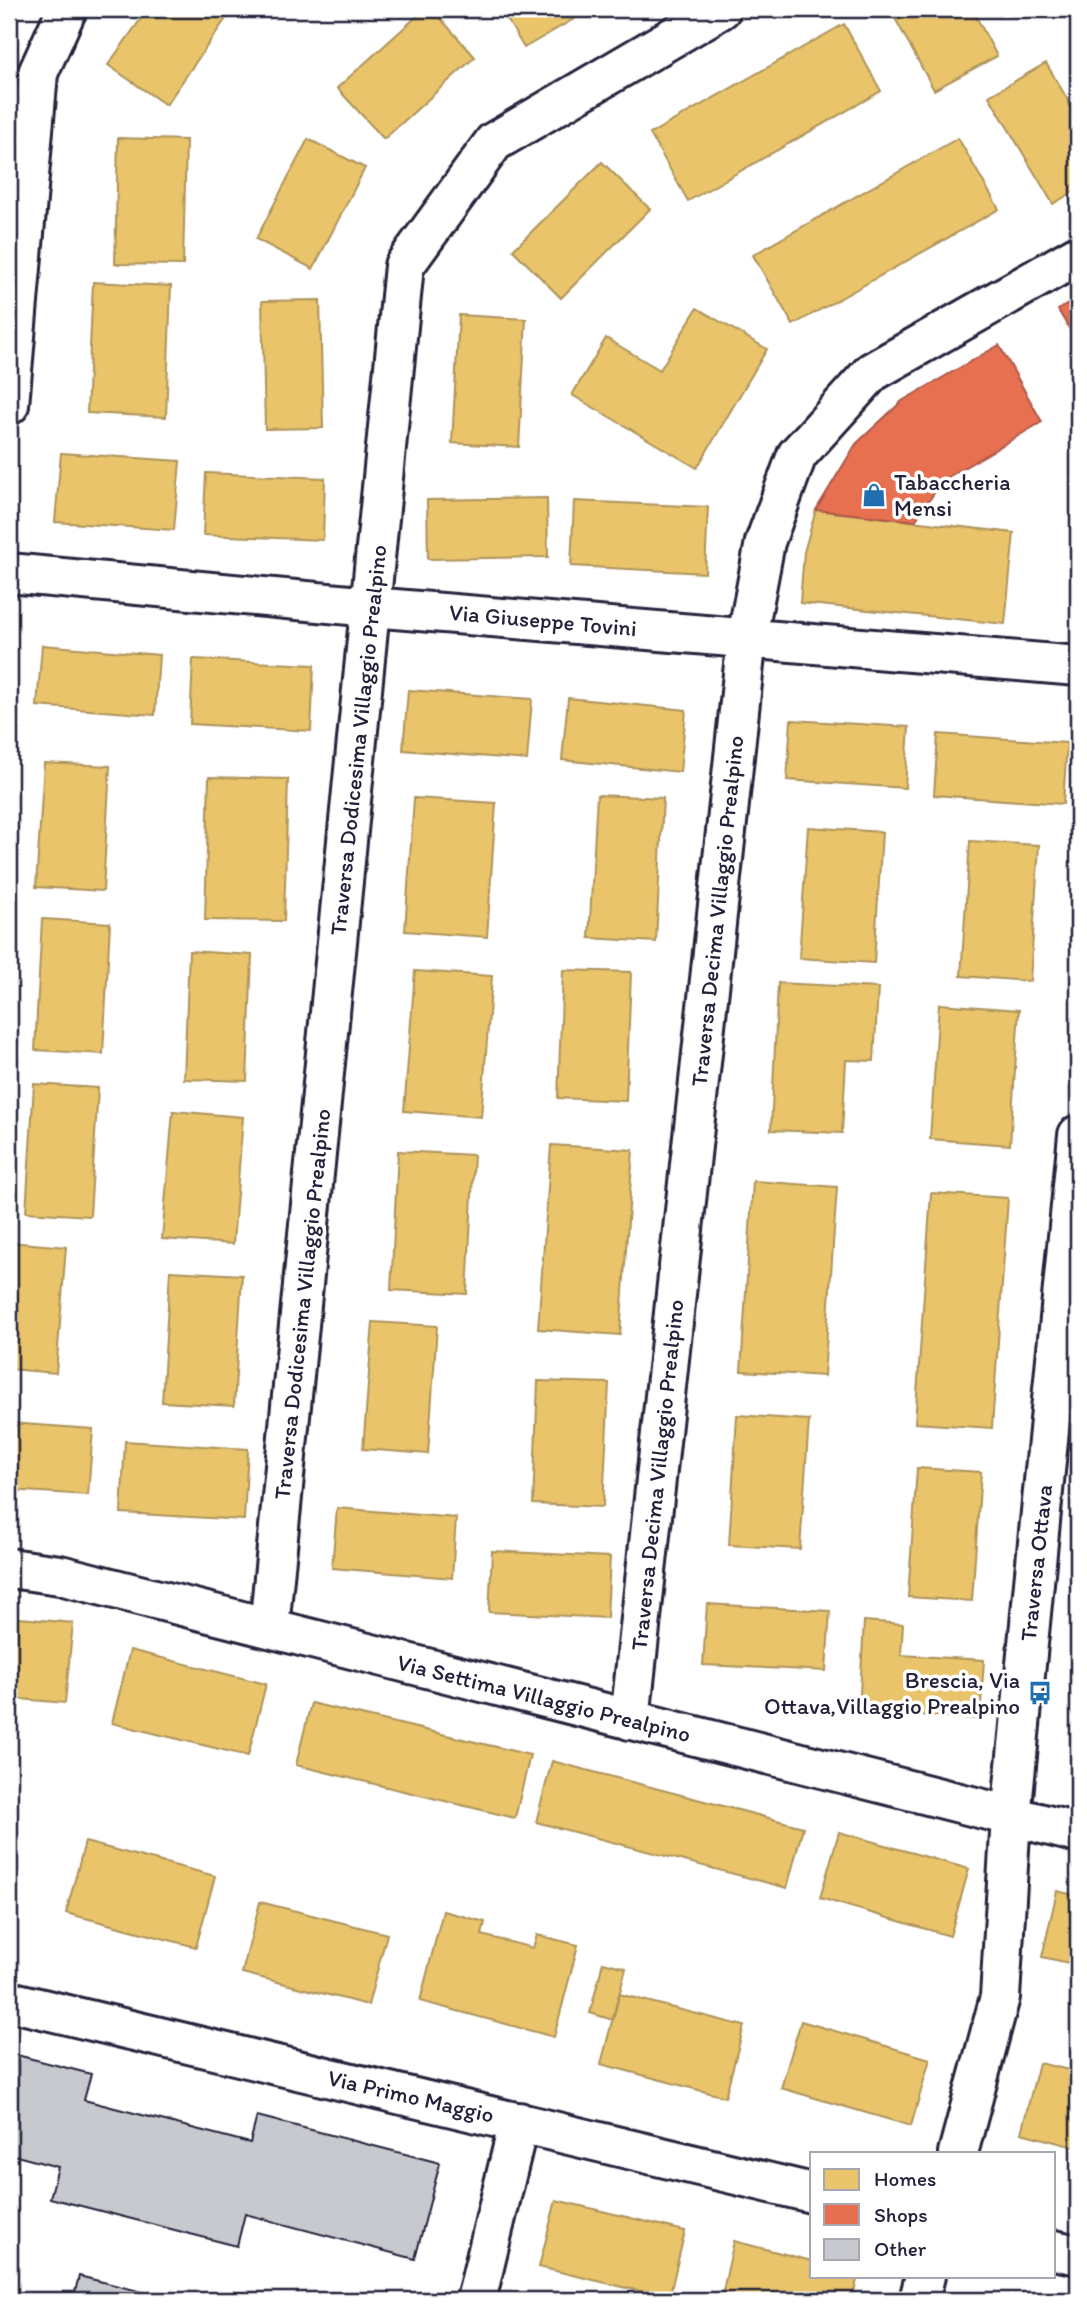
<svg xmlns="http://www.w3.org/2000/svg" width="1087" height="2309" font-family="Itim,sans-serif">
<style>
.homes{fill:#e9c46a;stroke:#ad935c;stroke-width:2}
.shops{fill:#e76f51;stroke:#ac584a;stroke-width:2}
.building{fill:#c8c8cf;stroke:#22223b;stroke-width:2}
.lines{fill:none;stroke-linecap:round;stroke-linejoin:round}
.street-casing{stroke:#22223b;stroke-width:44}
.street{stroke:#fff;stroke-width:38}
.labels{text-anchor:middle;dominant-baseline:central;stroke-width:7;stroke-linejoin:round;paint-order:stroke}
.poi-label{font-size:23px;fill:#22223b;stroke:#fff;text-anchor:start}
.street-label{font-size:23px;fill:#22223b;stroke:#fff}
</style>
<rect width="100%" height="100%" fill="#fff"/>
<filter id="ink" filterUnits="userSpaceOnUse"><feTurbulence type="fractalNoise" baseFrequency=".0143" numOctaves="2"/><feDisplacementMap in="SourceGraphic" scale="14" xChannelSelector="R" yChannelSelector="G"/><feConvolveMatrix kernelMatrix="1 2 1 2 8 2 1 2 1" color-interpolation-filters="sRGB"/></filter>
<g filter="url(#ink)">
<path class="homes" d="M 148,9 L 221,9 L 229,14 L 166,105 L 108,65 Z
M 425,9 L 432,9 L 475,57 L 384,139 L 337,88 Z
M 501,9 L 591,9 L 524,48 Z
M 890,9 L 972,9 L 997,56 L 934,90 Z
M 844,24 L 881,91 L 688,201 L 650,134 Z
M 1046,63 L 1078,117 L 1078,189 L 1053,204 L 989,96 Z
M 118,138 L 186,140 L 183,265 L 115,264 Z
M 958,138 L 999,209 L 793,325 L 753,255 Z
M 308,139 L 365,168 L 313,269 L 256,239 Z
M 602,162 L 650,209 L 561,298 L 513,250 Z
M 93,282 L 171,286 L 166,417 L 87,413 Z
M 320,300 L 323,428 L 265,429 L 262,301 Z
M 697,308 L 767,349 L 697,468 L 572,395 L 606,338 L 660,370 Z
M 459,315 L 526,319 L 519,447 L 452,443 Z
M 61,453 L 180,461 L 174,530 L 55,522 Z
M 206,473 L 325,478 L 323,540 L 203,535 Z
M 547,498 L 548,557 L 428,559 L 427,500 Z
M 574,501 L 708,507 L 705,573 L 571,566 Z
M 816,510 L 1014,533 L 1005,624 L 800,603 L 804,552 Z
M 42,645 L 159,655 L 155,715 L 37,706 Z
M 193,659 L 314,665 L 311,731 L 190,724 Z
M 408,690 L 532,699 L 527,760 L 403,750 Z
M 568,698 L 686,710 L 680,772 L 562,760 Z
M 791,720 L 909,727 L 905,788 L 787,780 Z
M 938,734 L 1067,743 L 1063,804 L 934,795 Z
M 44,763 L 110,766 L 103,891 L 36,887 Z
M 209,777 L 288,779 L 284,921 L 205,920 Z
M 597,795 L 663,798 L 656,942 L 589,938 Z
M 414,798 L 496,803 L 487,937 L 405,931 Z
M 808,827 L 882,832 L 874,963 L 799,958 Z
M 970,841 L 1039,845 L 1030,981 L 961,976 Z
M 42,919 L 110,923 L 103,1054 L 35,1050 Z
M 189,951 L 252,955 L 247,1081 L 184,1079 Z
M 563,970 L 631,972 L 626,1101 L 558,1098 Z
M 415,971 L 492,976 L 481,1117 L 404,1111 Z
M 778,983 L 878,988 L 874,1061 L 846,1060 L 842,1133 L 771,1130 Z
M 939,1004 L 1019,1010 L 1010,1145 L 930,1139 Z
M 34,1084 L 98,1088 L 90,1216 L 26,1212 Z
M 173,1111 L 243,1117 L 233,1244 L 162,1239 Z
M 551,1145 L 633,1150 L 620,1335 L 538,1329 Z
M 398,1151 L 474,1155 L 467,1294 L 391,1290 Z
M 753,1181 L 837,1187 L 824,1376 L 741,1371 Z
M 931,1193 L 1008,1198 L 992,1428 L 915,1423 Z
M 9,1242 L 66,1247 L 56,1373 L 9,1369 Z
M 170,1271 L 242,1275 L 234,1406 L 162,1402 Z
M 373,1322 L 437,1326 L 428,1454 L 363,1449 Z
M 538,1381 L 609,1383 L 603,1507 L 533,1504 Z
M 737,1415 L 809,1420 L 800,1549 L 729,1545 Z
M 9,1423 L 93,1429 L 88,1495 L 9,1490 Z
M 125,1441 L 248,1449 L 244,1520 L 121,1513 Z
M 917,1468 L 981,1472 L 972,1601 L 908,1597 Z
M 337,1508 L 456,1518 L 452,1578 L 332,1568 Z
M 492,1551 L 610,1557 L 607,1618 L 489,1612 Z
M 707,1604 L 830,1611 L 826,1671 L 703,1665 Z
M 9,1617 L 73,1623 L 65,1703 L 9,1698 Z
M 864,1621 L 903,1624 L 901,1655 L 984,1660 L 980,1719 L 859,1711 Z
M 130,1650 L 266,1684 L 248,1756 L 112,1723 Z
M 1077,1694 L 1078,1694 L 1078,1753 L 1071,1753 Z
M 311,1703 L 530,1755 L 515,1818 L 296,1765 Z
M 552,1761 L 803,1827 L 787,1888 L 536,1822 Z
M 839,1832 L 969,1869 L 950,1936 L 820,1898 Z
M 9,1835 L 12,1835 L 9,1913 Z
M 85,1842 L 215,1876 L 196,1947 L 66,1913 Z
M 1057,1891 L 1078,1896 L 1078,1965 L 1042,1957 Z
M 260,1902 L 387,1934 L 368,2005 L 242,1973 Z
M 443,1911 L 485,1922 L 482,1935 L 533,1948 L 537,1935 L 578,1945 L 554,2037 L 420,2001 Z
M 603,1962 L 626,1968 L 613,2020 L 590,2013 Z
M 619,1994 L 744,2026 L 725,2097 L 601,2064 Z
M 801,2021 L 930,2059 L 911,2126 L 781,2088 Z
M 1039,2063 L 1078,2072 L 1078,2148 L 1021,2133 Z
M 556,2200 L 685,2231 L 669,2298 L 539,2267 Z
M 734,2241 L 812,2261 L 812,2276 L 858,2276 L 852,2300 L 721,2300 Z"/>
<path class="shops" d="M 1078,298 L 1078,343 L 1058,310 Z
M 999,345 L 1042,422 L 943,480 L 915,521 L 816,510 L 856,444 L 902,401 Z"/>
<path class="building" d="M 9,2053 L 91,2074 L 84,2100 L 250,2143 L 257,2116 L 440,2163 L 415,2259 L 245,2214 L 237,2246 L 50,2198 L 58,2167 L 9,2154 Z
M 79,2276 L 174,2300 L 73,2300 Z"/>
<g class="lines">
<g class="street-casing">
<path id="street" d="M 9,405 L 38,73 L 67,9
M 9,573 L 371,607 L 1078,666
M 9,1568 L 60,1575 L 1078,1833
M 269,1628 L 404,266 L 494,142 L 721,9
M 630,1720 L 747,637 L 765,542 L 797,455 L 872,372 L 1078,255
M 9,2001 L 812,2193
M 958,2153 L 1000,1997 L 1011,1817 L 1078,1135
M 1054,2250 L 1078,2255
M 476,2300 L 519,2122
M 919,2300 L 925,2276"/>
</g>
<use href="#street" class="street"/>
</g>
</g>
<defs>
<g id="shop-bare" transform="scale(1.89)"><path d="M-5-2.5h2.3a2.7 3.5 0 0 1 5.4 0H5L5.5 6h-11ZM-1.5-2.5h3a1.5 2.3 0 0 0-3 0Z" fill="#1f6fb2" stroke="#fff" stroke-width="2.5" paint-order="stroke"/></g>
<g id="bus-bare" transform="scale(1.89)"><path d="M-5-6H5V4H4V6H2V4H-2V6H-4V4H-5ZM-3.5-4V0h7V-4ZM-3.5 1.2v1.5H-2V1.2ZM2 1.2v1.5H3.5V1.2Z" fill="#1f6fb2" stroke="#fff" stroke-width="2.5" paint-order="stroke"/></g>
</defs>
<g fill-rule="evenodd">
<use href="#shop-bare" x="874" y="495"/>
<use href="#bus-bare" x="1040" y="1693"/>
</g>
<g class="labels">
<g class="poi-label">
<text x="894" y="482">Tabaccheria<tspan x="894" dy="26">Mensi</tspan></text>
<text x="1020" y="1680" text-anchor="end">Brescia, Via<tspan x="1020" dy="26">Ottava,Villaggio Prealpino</tspan></text>
</g>
<g class="street-label">
<text transform="translate(543 620) rotate(5)">Via Giuseppe Tovini</text>
<text transform="translate(358 740) rotate(-84)">Traversa Dodicesima Villaggio Prealpino</text>
<text transform="translate(717 911) rotate(-84)">Traversa Decima Villaggio Prealpino</text>
<text transform="translate(302 1304) rotate(-84)">Traversa Dodicesima Villaggio Prealpino</text>
<text transform="translate(657 1475) rotate(-84)">Traversa Decima Villaggio Prealpino</text>
<text transform="translate(1036 1563) rotate(-84)">Traversa Ottava</text>
<text transform="translate(544 1698) rotate(14)">Via Settima Villaggio Prealpino</text>
<text transform="translate(411 2096) rotate(13)">Via Primo Maggio</text>
</g>
</g>
<rect width="1087" height="2309" fill="none" stroke="#fff" stroke-width="35"/>
<rect x="18" y="18" width="1052" height="2274" fill="none" stroke="#22223b" stroke-width="2.5" filter="url(#ink)"/>
<rect x="810" y="2152" width="245" height="126" fill="#ffffff" stroke="#a7a7b1" stroke-width="2"/>
<rect x="824" y="2169" width="35" height="21" fill="#e9c46a" stroke="#a7a7b1" stroke-width="2"/>
<text x="874" y="2186" font-size="21" fill="#22223b">Homes</text>
<rect x="824" y="2204" width="35" height="21" fill="#e76f51" stroke="#a7a7b1" stroke-width="2"/>
<text x="874" y="2222" font-size="21" fill="#22223b">Shops</text>
<rect x="824" y="2239" width="35" height="21" fill="#c8c8cf" stroke="#a7a7b1" stroke-width="2"/>
<text x="874" y="2256" font-size="21" fill="#22223b">Other</text>
</svg>
